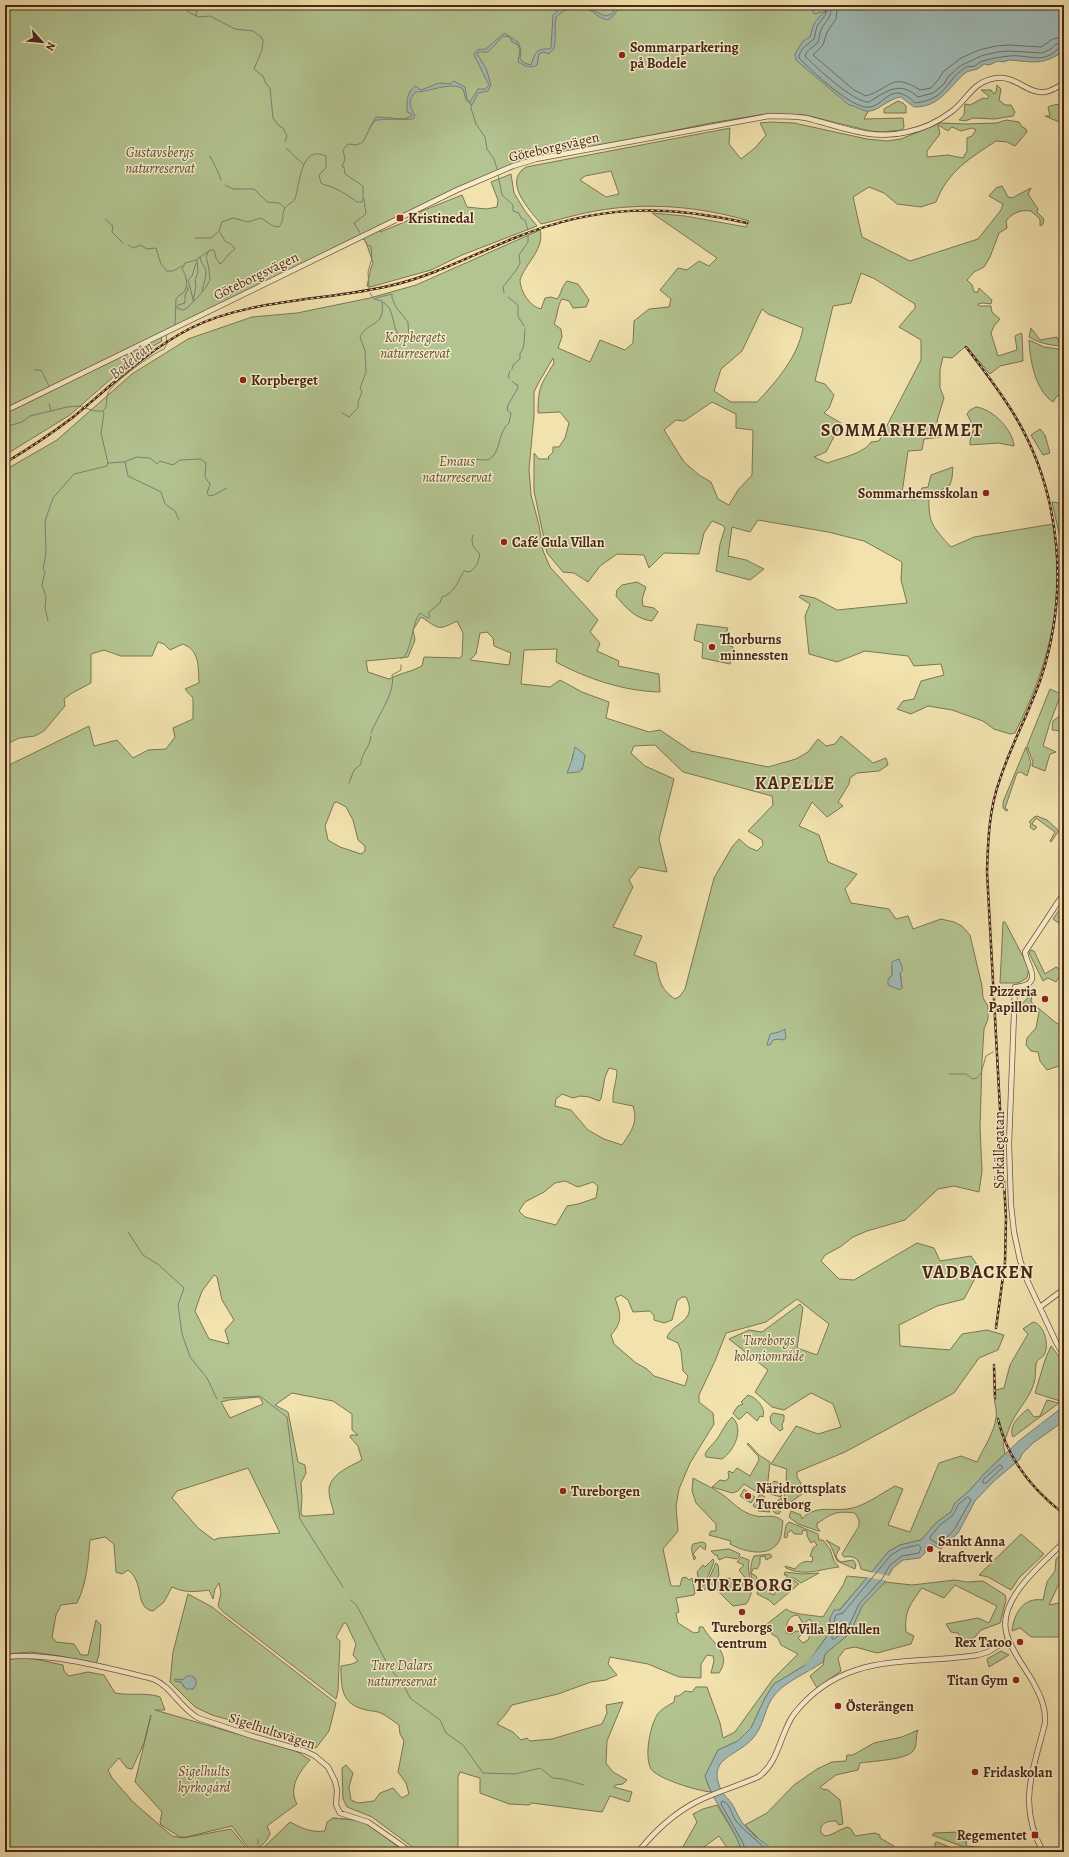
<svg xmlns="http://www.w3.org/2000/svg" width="1069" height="1857" font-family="Alegreya,serif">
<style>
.green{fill:#b3c490;stroke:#7e7554;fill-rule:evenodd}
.water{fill:#9fbbb6;stroke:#7c7f77}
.pier{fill:#f1e2ae}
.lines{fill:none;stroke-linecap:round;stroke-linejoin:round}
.shore{stroke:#747068;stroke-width:1}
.stream{stroke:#7c7f77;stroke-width:1}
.river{stroke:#9fbbb6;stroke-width:7}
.minor-casing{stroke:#72553e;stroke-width:6}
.minor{stroke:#f6ecca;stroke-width:4.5}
.rail-casing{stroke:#482619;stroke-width:2.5}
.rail{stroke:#f6ecca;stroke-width:1;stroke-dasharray:3;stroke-linecap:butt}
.poi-dot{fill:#8f2418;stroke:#f6ecca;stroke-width:1.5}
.labels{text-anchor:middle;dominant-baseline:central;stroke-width:3;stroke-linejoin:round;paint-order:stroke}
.poi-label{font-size:14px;font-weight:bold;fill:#482619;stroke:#f6ecca;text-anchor:start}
.street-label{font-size:14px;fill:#482619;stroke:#f6ecca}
.park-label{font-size:14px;font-style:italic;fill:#634e37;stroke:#f6ecca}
.water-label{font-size:15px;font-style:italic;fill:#5e4b40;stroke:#f6ecca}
.district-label{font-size:18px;font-weight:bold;letter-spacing:1px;fill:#482619;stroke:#f6ecca}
</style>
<rect width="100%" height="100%" fill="#f1e2ae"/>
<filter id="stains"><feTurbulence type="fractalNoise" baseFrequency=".005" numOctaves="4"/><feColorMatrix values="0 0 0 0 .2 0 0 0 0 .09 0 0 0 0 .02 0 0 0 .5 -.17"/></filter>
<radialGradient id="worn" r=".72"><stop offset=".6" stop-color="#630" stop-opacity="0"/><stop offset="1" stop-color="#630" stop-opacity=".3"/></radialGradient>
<path class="green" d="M 5,5 L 925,5 L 864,119 L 903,118 L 904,127 L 902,130 L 882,132 L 870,131 L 805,115 L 767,114 L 710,123 L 521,163 L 379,227 L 380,232 L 407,221 L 417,213 L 462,195 L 467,207 L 486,209 L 497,207 L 498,200 L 491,182 L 511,174 L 514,193 L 525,211 L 537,226 L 462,255 L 431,270 L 370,287 L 367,286 L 371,268 L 373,263 L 366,242 L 360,236 L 160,333 L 162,341 L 145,351 L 129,363 L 70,415 L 5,455 Z
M 997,85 L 1001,89 L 999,100 L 1005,105 L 1011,105 L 1015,112 L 1013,116 L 995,119 L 973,118 L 965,121 L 959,120 L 964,115 L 965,104 L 970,105 L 983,98 L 987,99 L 989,96 L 981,90 L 991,90 L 994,94 L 996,92 Z
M 1064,97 L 1064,124 L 1045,116 L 1050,116 L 1048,107 L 1050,106 L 1059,104 Z
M 898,101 L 903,103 L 906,106 L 906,113 L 884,113 L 884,109 Z
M 1006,120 L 1019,122 L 1021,126 L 1026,129 L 1027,132 L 1015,146 L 1007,142 L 996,141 C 969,159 948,171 936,202 L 921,207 L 897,204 L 884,193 L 869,187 L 853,197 L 862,237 L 910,261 L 978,239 L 1001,210 L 1003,204 L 989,196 L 996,188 L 1002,186 L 1008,197 L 1012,198 L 1031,188 L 1028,194 L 1038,209 L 1037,212 L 1044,219 L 1043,224 L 1040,226 L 1040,219 L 1031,211 C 1021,209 1012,213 1006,221 L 1007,228 L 999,233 L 990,257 L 984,267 L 974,272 L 967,280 L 972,285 L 974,292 L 978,292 L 979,288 L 992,300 L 991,304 L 983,303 L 978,304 L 979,306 L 991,306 L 992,312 L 1000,319 L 994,326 L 991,333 L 998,356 L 1017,350 L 1015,336 L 1021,333 L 1022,334 L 1023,361 L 1000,366 L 990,374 L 966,346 L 952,358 L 943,357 L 940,370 L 940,388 L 944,398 L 937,421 L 941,437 L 924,439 L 922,450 L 908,451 L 902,493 L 902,498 L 915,500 L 922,488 L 928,487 L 931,475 L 953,467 L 952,478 L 950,485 L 929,497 C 928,524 934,528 951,547 L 974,537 L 1053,524 C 1065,603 1050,662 1015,733 L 1010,734 L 994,729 L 983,721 L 952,710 L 928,706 L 911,714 L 897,709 L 903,701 L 914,699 L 921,681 L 944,675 L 941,664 L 914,666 L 908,656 L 865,651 L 837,662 L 809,654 L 805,616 L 810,604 L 799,597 L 801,595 L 815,598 L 837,610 L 907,603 L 901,580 L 902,562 L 864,541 L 828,532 L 758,520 L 750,532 L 732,527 L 728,556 L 746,560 L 764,569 L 750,580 L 716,571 L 720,544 L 725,528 L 722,525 L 712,521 L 704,533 L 699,554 L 664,553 L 649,568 L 644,555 L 617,554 L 600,566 L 588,582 L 574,573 L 563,572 L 547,553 L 534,491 L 534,453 L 539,459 L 549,459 L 548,457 L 553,452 L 553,447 L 559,447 L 565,438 L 569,423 L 560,412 L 538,413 C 538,386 541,385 554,363 L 553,358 L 539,382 L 534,392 L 534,416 L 529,469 L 531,495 L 539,525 L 543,551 L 550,567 L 598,620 L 590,632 L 600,643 L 597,651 L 619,661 L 618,666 L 659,674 L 660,692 C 623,691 588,679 556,662 L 557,649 L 524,650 L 521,684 L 550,687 L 560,680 L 582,692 L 609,702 L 606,718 L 649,732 L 660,730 L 691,751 L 768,767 L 796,759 L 808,752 L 818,739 L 826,746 L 835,744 L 841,736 L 873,763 L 886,758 L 888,765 L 879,771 L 857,773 L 850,778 L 849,784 L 838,802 L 843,806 L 827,817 L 812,802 L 799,826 L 819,835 L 828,862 L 857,874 L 845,889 L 851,903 L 889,909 L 896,919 L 908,916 L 913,929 L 941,919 L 954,922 L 962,926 L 970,935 L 982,986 L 983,998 L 988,1006 L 988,1019 L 984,1029 L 982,1061 L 980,1128 L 982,1171 L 979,1192 L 954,1186 L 938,1189 L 905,1220 L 867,1231 L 853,1237 L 840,1247 L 825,1255 L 821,1261 L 839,1279 L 854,1280 L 917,1243 L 934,1248 L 940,1261 L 971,1256 L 980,1269 L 964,1299 L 937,1306 L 899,1325 L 900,1346 L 950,1350 L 962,1334 L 987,1330 L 1004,1335 L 998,1350 L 979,1358 L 954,1393 L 845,1452 L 797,1472 L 797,1477 L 801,1483 L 800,1487 L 802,1494 L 781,1509 L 779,1514 L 775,1513 L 770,1507 L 776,1507 L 782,1501 L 778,1503 L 777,1501 L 781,1498 L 782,1501 L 786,1498 L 784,1496 C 788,1486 785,1479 787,1469 L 771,1464 L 796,1426 L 818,1434 L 841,1427 L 833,1404 L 811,1393 L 784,1410 L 772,1407 L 755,1392 L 768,1370 L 729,1339 L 749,1330 L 762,1332 L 800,1304 L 803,1308 L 797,1348 L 817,1355 L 829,1324 L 797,1299 L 766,1322 L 726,1333 L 715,1361 L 699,1395 L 699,1402 L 713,1413 L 714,1424 L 690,1463 L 679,1489 L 676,1506 L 678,1531 L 663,1549 L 671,1586 L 680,1586 L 682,1578 L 686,1577 L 689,1580 L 692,1578 L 695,1593 L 694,1595 L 676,1598 L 679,1612 L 676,1613 L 678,1623 L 694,1633 L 699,1632 L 699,1627 L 703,1627 C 711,1643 733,1653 719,1673 L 711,1673 L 714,1661 L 713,1656 L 707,1655 L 701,1664 L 701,1678 L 679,1677 L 648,1664 L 610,1657 L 608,1664 L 617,1675 L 606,1680 L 591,1682 L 558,1694 L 512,1705 L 505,1715 L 497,1724 L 513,1732 L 521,1740 L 527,1738 L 530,1741 L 552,1739 L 602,1724 L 607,1713 L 606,1705 L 623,1702 L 607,1741 L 606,1763 L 613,1772 L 627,1780 L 623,1784 L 615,1785 L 614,1787 L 632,1792 L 629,1802 L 610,1796 L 602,1812 L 532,1803 L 529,1805 L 509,1804 L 480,1793 L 480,1778 L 460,1772 L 458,1777 L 458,1845 L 456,1852 L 419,1852 L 372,1817 L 347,1807 L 343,1799 L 342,1768 L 346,1765 L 353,1773 L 349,1787 L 351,1800 L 358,1803 L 374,1801 L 380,1793 L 393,1788 L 402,1798 L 409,1794 L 406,1783 L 398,1772 L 404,1741 L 400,1734 L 399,1725 C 393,1721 387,1716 381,1713 C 376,1711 371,1711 366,1710 C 341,1704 341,1688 341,1666 L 352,1664 L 358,1661 L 353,1655 L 356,1644 L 346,1623 L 344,1623 L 336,1637 L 340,1641 L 338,1691 L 336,1699 L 222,1611 L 218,1606 L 221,1593 L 219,1583 L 215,1589 L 213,1599 L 209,1590 C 195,1592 185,1593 172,1587 L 164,1602 L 153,1611 C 134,1608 145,1582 128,1570 L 122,1574 L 116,1572 L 114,1544 L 105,1537 L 90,1540 C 88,1562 87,1583 77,1603 L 61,1605 L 56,1615 L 52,1637 L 56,1642 L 74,1644 L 81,1655 L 88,1655 L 96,1620 L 101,1625 L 99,1655 L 96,1664 L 60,1656 L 32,1652 L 5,1654 L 5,767 L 89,726 L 94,746 L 117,740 L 133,758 L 148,750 L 166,749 L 175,737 L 173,728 L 193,719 L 193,698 L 185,689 L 199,683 C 198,666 200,651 183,644 L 170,650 L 164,644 L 158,642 L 152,656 L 121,656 L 104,650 L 91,654 L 91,683 L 72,693 L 64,699 L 65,706 L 44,731 L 35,736 L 19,738 L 5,745 L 5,470 L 57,440 L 132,374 L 188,339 L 252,317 L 297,313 L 370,298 L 416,285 L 540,230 C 545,249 526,262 520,280 C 520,291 530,307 541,309 L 545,298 L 551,297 L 557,299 C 562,293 561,287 567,281 L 578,284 L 589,300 L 586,307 L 573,308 L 569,301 L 562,299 C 557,306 558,315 554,324 L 561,329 L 562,337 L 558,348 L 590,362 L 600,340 L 625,350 L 633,343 L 634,321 L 649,309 L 669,307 L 671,299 L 660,290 L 678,268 L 687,270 L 699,261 L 709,266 L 717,258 L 652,213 L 685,216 L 746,227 L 749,221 C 699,206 646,202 595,211 C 577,214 559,220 541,224 C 530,210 502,182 526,167 L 730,128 L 729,144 L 741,159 L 755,148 L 766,135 L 760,123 L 771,122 L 794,123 L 867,139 L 887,141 L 901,139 L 940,123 L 966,124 L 997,123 ZM 938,125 L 948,131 L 952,127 L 961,131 L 972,128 L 976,130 L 972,136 L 967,138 L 967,151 L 963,158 L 948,155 L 927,157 L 927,151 L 940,134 ZM 611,171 L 619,194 L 606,197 L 580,180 L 585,176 ZM 861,273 L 875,279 L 915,304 L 915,308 L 899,327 L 921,340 L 921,360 L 879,441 L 871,442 C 865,453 838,459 827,463 L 814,457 L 826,452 L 841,423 L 824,413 L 829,408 L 834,395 L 825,384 L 815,381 L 833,306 L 851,303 ZM 762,309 L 768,314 L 803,328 C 798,357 776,382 757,402 L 731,402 L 714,391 L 721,369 L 742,351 ZM 712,402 L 736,414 L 736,428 L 753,430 L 752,475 L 738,490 L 729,505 L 718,499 L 711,482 L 699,475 L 684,462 L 664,430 L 676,420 L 684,421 ZM 421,617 C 440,629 437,631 457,621 L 463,633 L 462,656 L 460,658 L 424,657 L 422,666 C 411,672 400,673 389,679 L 368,672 L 366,661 L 408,657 L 415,640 L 413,630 ZM 487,632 L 493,638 L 494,646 L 511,653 L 509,665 L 470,660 L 476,654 L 480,633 ZM 655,745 L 683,772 L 772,796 L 773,805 L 748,831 L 762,840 L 763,845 L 757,851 L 748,847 L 739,839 L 732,847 L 714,878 L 685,989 L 680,996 L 675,999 C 660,989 659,979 656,963 L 634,955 L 642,936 L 613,927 L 633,887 L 629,880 L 639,867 L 667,872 L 659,839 L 674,779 L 645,766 L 631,753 L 634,746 ZM 573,754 L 585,755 L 582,770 L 572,760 ZM 337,802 L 346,807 L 353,820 L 358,840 L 365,846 L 365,851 L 361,854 L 340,847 L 328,840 L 325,826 L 334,803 ZM 899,959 L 902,988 L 888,979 L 892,976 L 892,965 ZM 609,1068 L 617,1070 C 617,1081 612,1091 613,1102 L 633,1106 C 638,1123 632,1130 622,1145 L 604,1139 L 588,1130 L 571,1110 L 555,1106 L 556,1099 L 562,1094 L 573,1098 L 580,1096 L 589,1097 L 599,1101 L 601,1099 L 605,1077 ZM 565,1181 L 578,1187 L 593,1182 L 598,1186 L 596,1198 L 578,1204 L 567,1206 L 556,1225 L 525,1217 L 519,1211 L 525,1202 L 544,1192 L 555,1183 ZM 214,1275 L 217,1277 L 222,1300 L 234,1320 L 225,1330 L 229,1344 L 209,1339 L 195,1311 L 202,1291 ZM 621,1295 L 628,1300 L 633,1312 L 650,1311 L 654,1316 L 654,1320 L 664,1323 L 672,1320 L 677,1301 L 682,1297 L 686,1297 C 699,1323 671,1322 667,1338 L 678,1343 L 681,1351 L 683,1371 L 688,1376 L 685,1386 L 654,1376 L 647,1369 L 636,1363 L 614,1344 L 611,1335 C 623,1321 621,1315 615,1298 ZM 292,1393 L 333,1401 L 352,1414 L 352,1430 L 358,1435 L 351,1435 L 350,1437 L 358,1446 L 362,1460 C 349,1467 328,1475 329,1492 C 329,1499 333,1507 334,1514 L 308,1516 L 303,1516 L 301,1513 L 302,1498 L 301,1483 L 306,1473 L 305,1465 L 298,1462 L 288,1412 L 275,1405 ZM 258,1397 L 261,1399 L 263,1404 L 230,1418 L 221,1402 L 229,1400 ZM 248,1468 L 280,1533 L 219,1538 L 214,1540 L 198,1528 L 172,1498 L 177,1491 Z
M 1031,328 L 1040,340 L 1057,337 L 1060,346 C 1049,345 1039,343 1029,337 Z
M 1029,340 L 1044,347 L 1059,349 L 1064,354 L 1064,393 L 1057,396 L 1053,402 C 1035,390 1030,360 1029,340 Z
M 976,407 C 993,409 1013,430 1014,446 L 998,443 L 970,445 L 970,440 L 974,428 L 967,414 L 970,410 Z
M 1040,429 L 1045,435 L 1050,453 L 1043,455 L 1031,435 Z
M 1052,502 L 1059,503 L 1064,510 L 1064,613 L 1061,612 L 1061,610 L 1063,583 L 1061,542 Z
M 637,582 L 646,587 L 642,599 L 643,606 L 654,608 L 658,612 L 652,621 C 636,619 626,608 616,596 L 617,590 L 622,585 Z
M 697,624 L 728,628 L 724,639 L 726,644 L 733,647 L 730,664 L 702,658 L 703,643 L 694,640 Z
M 1050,689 L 1061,694 L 1050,723 L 1043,746 L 1056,752 L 1050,754 L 1045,771 L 1032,766 L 1033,762 L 1027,746 Z
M 1058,717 L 1063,717 L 1062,731 L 1052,730 L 1053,721 Z
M 1026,747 L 1031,763 L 1027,776 L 1021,772 L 1017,773 L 1005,808 L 1008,810 L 1006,811 L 1003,808 L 1003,802 Z
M 1037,816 L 1047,820 L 1058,830 L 1058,832 L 1051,842 L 1050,841 L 1055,832 L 1036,818 L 1032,824 L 1037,827 L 1034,830 L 1030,827 L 1031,824 L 1029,822 L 1034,817 Z
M 1064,903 L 1064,927 L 1053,919 Z
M 1003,922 L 1005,922 L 1029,968 L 1027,978 L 1018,983 L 1000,983 Z
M 1031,950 L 1034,951 L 1045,974 L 1056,967 L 1063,971 L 1056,982 L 1048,978 L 1043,981 L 1029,953 Z
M 1032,993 L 1031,1002 L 1055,1022 L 1064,1027 L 1064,1070 L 1059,1066 L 1047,1070 L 1040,1061 L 1038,1052 L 1031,1051 L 1026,1045 L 1027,1038 L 1036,1028 L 1039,1012 L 1028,1005 L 1021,1005 Z
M 1033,1322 C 1044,1324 1049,1344 1045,1353 C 1043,1359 1037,1358 1036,1364 C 1035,1371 1036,1377 1034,1383 C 1030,1397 1019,1408 1013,1420 C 1008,1428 1008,1435 1003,1443 L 1005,1454 L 987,1471 L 969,1491 L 955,1503 L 951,1512 L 937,1522 L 921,1540 L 900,1545 L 888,1552 L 872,1572 L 861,1569 C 859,1559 855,1555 844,1557 L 842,1554 L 859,1526 L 859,1520 L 855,1513 C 846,1512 837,1511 829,1516 C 824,1518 823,1521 817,1523 L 817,1527 L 820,1531 L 818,1531 L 798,1524 L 789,1517 L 791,1511 L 801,1515 L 802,1519 C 814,1505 831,1511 847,1509 C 864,1507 880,1494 895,1486 L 903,1489 L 888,1525 L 910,1532 L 939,1463 L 961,1456 L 977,1462 C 983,1449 994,1433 996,1418 C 998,1407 992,1404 996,1390 L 1004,1388 L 1010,1365 L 1028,1334 L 1023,1329 Z
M 1051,1346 L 1064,1363 L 1064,1387 L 1060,1401 L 1035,1393 L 1045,1360 Z
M 748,1395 C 757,1398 766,1408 763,1417 L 760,1416 L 757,1421 L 747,1412 L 740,1419 L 738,1419 L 733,1413 L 738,1406 L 743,1404 L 741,1402 Z
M 1047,1400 L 1059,1403 L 1013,1437 C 1008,1426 1019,1416 1028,1409 L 1034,1417 L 1040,1416 Z
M 773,1413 L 784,1415 L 784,1420 L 782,1425 L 783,1429 L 780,1431 L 771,1423 L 770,1417 Z
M 732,1417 C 745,1429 734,1451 722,1459 L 706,1457 L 705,1455 C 708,1447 713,1445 717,1439 C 722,1432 725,1424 732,1417 Z
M 748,1443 L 759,1455 L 770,1462 L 767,1490 L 757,1492 L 744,1484 L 738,1491 L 732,1493 L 712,1487 L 720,1480 L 725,1481 L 729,1478 L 728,1472 L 729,1471 L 733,1473 L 737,1468 L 750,1476 L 759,1460 L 758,1456 L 747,1444 Z
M 693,1478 C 703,1484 714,1488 723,1495 C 735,1504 740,1512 756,1516 C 767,1518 773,1513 783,1521 C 782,1526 782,1534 780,1539 C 772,1559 744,1552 730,1544 L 731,1541 L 709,1535 L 711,1531 L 716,1531 L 716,1524 L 696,1503 L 692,1491 Z
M 774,1481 L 780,1483 L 784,1486 L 781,1497 L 770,1494 L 770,1485 Z
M 744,1489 L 755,1497 L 751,1503 L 740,1496 Z
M 760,1494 L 765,1497 L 761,1504 L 766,1505 L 770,1512 L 758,1511 L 758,1509 L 753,1506 Z
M 789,1522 L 818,1534 L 819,1540 L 823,1540 L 830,1549 L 834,1561 L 839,1567 C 820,1569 805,1577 786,1568 L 785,1566 L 795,1569 C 799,1563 805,1560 812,1562 L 813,1557 L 810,1556 L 813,1548 L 817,1545 L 814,1541 L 811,1543 L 807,1536 L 807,1531 L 803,1530 L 802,1534 L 794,1534 L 791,1530 L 787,1534 L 788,1536 L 786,1538 L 784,1537 L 786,1525 Z
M 1021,1534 L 1044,1554 L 1019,1578 L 1011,1590 L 988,1577 L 979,1575 Z
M 826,1540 L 840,1548 L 836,1555 L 837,1559 L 841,1562 L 853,1560 L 856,1564 L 855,1569 L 837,1561 L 831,1546 Z
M 702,1542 L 705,1543 L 706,1545 L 705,1550 L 700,1546 L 693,1554 L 696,1558 L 694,1560 C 693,1555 690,1549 693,1544 Z
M 729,1549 L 740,1554 L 739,1557 L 737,1559 L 726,1557 L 719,1560 L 717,1555 L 715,1555 L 711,1551 Z
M 1064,1552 L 1064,1573 L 1049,1605 L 1064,1602 L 1064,1637 L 1031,1637 L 1020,1628 L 1012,1631 C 1014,1613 1023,1597 1043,1600 L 1047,1582 L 1055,1571 L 1056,1559 Z
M 770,1554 L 772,1557 L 766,1560 L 765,1556 L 760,1557 L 760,1563 L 757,1569 L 754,1568 L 751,1573 L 756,1576 L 759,1583 L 755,1586 C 750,1577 749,1566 754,1556 Z
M 741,1557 L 749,1560 C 746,1578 758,1588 746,1604 L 733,1606 L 711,1584 L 703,1591 L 700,1591 L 700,1588 L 708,1581 L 716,1563 L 718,1565 L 719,1575 L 716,1580 L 718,1581 C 729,1576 737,1578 746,1586 L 746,1579 L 739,1570 L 744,1565 L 737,1562 Z
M 713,1559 L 714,1562 L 706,1581 L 700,1586 L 697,1572 L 703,1565 L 705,1567 Z
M 785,1572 L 802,1574 L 819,1573 L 801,1583 L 794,1578 L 787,1578 L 787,1575 L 784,1575 Z
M 847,1576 L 868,1578 C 854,1591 844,1607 830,1618 L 830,1632 L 807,1664 L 774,1684 L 765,1698 L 751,1728 L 738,1741 L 718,1750 L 705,1776 L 711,1792 C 698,1791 658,1779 651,1769 C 644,1756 650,1727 657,1715 C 660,1710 669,1705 674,1702 L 675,1696 L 679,1696 L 685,1691 L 692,1692 L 696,1687 L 707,1687 L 720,1723 L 723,1738 L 735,1732 L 773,1679 L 798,1654 L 781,1645 L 778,1638 L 772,1634 L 767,1624 L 786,1609 C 794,1615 812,1615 823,1617 L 843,1585 ZM 798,1615 L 802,1622 L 804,1623 L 810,1619 L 814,1626 L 808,1640 L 803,1643 L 798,1638 L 802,1634 L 801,1632 L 796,1631 L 791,1634 L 786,1633 C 786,1624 788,1615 798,1615 Z
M 790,1580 L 794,1580 L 799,1584 L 774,1605 L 769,1600 L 757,1594 L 758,1589 L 762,1587 L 770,1590 L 769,1593 L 774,1595 C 777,1588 782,1584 789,1584 Z
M 955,1580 L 967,1582 L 983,1581 L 1005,1595 L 1006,1600 L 1000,1623 L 981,1630 L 974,1638 L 963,1640 L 958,1633 L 951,1632 L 946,1624 L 978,1618 L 989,1623 L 997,1606 L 955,1585 L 944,1598 L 922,1588 C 910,1604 904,1612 906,1632 L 914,1636 L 911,1644 L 877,1653 L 855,1647 L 845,1649 L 838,1658 L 841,1671 L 817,1688 L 810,1676 L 823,1665 L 825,1654 L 850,1633 L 862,1606 L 882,1584 L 885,1582 L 912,1585 Z
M 188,1594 L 212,1607 L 336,1703 L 329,1731 L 316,1748 L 300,1740 L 212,1715 L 195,1707 L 170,1682 L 173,1652 ZM 194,1677 C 197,1681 196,1685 193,1689 L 184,1687 L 181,1682 L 175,1681 Z
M 1001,1651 L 1009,1655 L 989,1667 L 987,1659 Z
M 18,1658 L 35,1659 L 63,1665 L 64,1671 L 69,1676 L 88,1672 L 104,1675 L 115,1693 C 130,1696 147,1692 160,1697 L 165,1710 L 155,1710 L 296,1751 L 310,1760 C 299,1772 288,1788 297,1804 L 267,1826 L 270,1833 C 267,1842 262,1846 254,1851 L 262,1849 L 290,1822 C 301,1828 312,1833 325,1831 L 327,1822 L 333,1818 L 365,1821 L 405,1852 L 5,1852 L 5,1660 ZM 151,1715 L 135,1782 L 162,1812 L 160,1822 L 161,1825 L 180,1837 L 186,1837 L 232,1826 L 250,1850 L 254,1851 L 249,1851 L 231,1829 L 183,1838 L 172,1836 L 133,1802 L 112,1778 L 108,1770 L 119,1758 L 127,1768 L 132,1769 L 144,1743 Z
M 918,1730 C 915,1737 918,1745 913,1751 C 906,1760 872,1761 860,1763 L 858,1770 L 836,1775 L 820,1787 L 822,1789 L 828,1790 L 840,1800 L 843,1824 L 839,1825 L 836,1821 C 827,1821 819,1823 821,1833 L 825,1836 C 834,1835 839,1829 848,1827 L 851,1829 L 855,1836 L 875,1833 L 880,1835 L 880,1838 L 894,1846 L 896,1852 L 802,1852 C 791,1850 783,1852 772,1852 L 745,1825 L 767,1813 L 794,1785 L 817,1769 L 832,1762 L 846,1761 L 847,1755 L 853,1755 L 874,1743 L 902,1737 Z
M 717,1805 L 737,1838 L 742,1852 L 730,1852 L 719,1836 L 697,1852 L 680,1852 L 697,1822 L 693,1814 L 703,1809 Z
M 959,1832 L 960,1840 L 966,1842 L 967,1839 L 966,1846 L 996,1849 L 995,1852 L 977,1852 L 932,1835 L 934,1833 Z
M 937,1842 L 962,1852 L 935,1852 L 935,1843 Z"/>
<path class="water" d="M 570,5 L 588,5 L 592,10 L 605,16 L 612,14 L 617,5 L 623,5 C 615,9 616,17 607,20 C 599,18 595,13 588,9 C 578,3 563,10 556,17 C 554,25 557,44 553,50 C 552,51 550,52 549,54 L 543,52 L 539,54 L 537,65 C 530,69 525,66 518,62 L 520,50 L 517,44 L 512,42 L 510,37 L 503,36 L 488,52 L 478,52 L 477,54 L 486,68 L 491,85 L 488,91 L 478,93 L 472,105 L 466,100 L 463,89 C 451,81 430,92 416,92 C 407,99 410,107 415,115 L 413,119 C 406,120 378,118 375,121 C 373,122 371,126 369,129 L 376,117 L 404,119 L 411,116 L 412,114 L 407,112 C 407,102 406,93 415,86 L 421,90 L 439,83 L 450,84 L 454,81 L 465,87 L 467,99 L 470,102 L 478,89 L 485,89 L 489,85 L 474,55 C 476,47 481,50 486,49 L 504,33 C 510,36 513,39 518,42 L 521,50 L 520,59 L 524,63 L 531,65 C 533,60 534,52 540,50 C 545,48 547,50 551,48 L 553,15 L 561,8 L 565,8 Z
M 816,5 L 1064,5 L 1064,51 L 1059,52 L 1059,54 C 1041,66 1028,61 1009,60 L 1003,62 L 998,61 L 989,65 L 984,64 C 982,66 979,68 977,69 C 972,71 969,70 965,73 C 948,88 940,107 914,107 L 901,97 C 889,98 878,111 870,111 C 862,112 857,106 849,105 L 796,60 L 795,54 L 803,41 L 810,37 C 813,24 816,17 828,11 L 814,14 L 811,7 Z
M 575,747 L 585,755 L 583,767 L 579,772 L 567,773 L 572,760 Z
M 899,959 L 903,970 L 900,973 L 902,988 L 900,990 L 888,985 L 888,979 L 892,976 L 892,962 Z
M 785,1029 L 786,1038 L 783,1040 L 779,1039 L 773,1040 L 770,1045 L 767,1045 L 770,1034 L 779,1032 Z
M 1064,1406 L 1064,1421 L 1033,1443 L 1022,1454 L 1020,1459 L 994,1481 L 975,1501 L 958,1533 L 941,1549 L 931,1544 L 925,1547 L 925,1553 L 920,1558 L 903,1560 L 893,1568 L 885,1582 L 862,1606 L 850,1633 L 825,1654 L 823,1662 C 806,1674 782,1682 771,1700 C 764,1712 763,1727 753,1738 C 737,1757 706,1757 721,1790 C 724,1796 729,1799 732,1804 C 735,1808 736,1813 739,1817 C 742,1824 750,1831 755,1836 C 761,1841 768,1844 773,1852 L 742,1852 C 734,1825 713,1803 705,1776 L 718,1750 L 738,1741 L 751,1728 L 765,1698 L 774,1684 L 807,1664 L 830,1632 L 830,1618 L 834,1610 L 840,1610 L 888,1552 L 900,1545 L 921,1540 L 937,1522 L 951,1512 L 955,1503 L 969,1491 L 987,1471 L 1020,1440 Z
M 187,1676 L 192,1676 L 196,1680 L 196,1685 L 193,1689 L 186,1689 L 181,1682 L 175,1681 L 175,1679 L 182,1680 Z"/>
<path class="pier" d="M 870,1572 L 890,1576 L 888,1581 L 866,1577 Z"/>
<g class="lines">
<path class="shore" d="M 816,5 L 817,8 L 825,9 L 826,14 L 817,26 L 814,39 L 803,48 L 799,55 L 799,58 C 813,72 847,104 865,107 C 885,110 889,77 915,103 C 948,99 944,81 966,67 C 969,66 972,67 975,66 C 978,64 980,61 983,61 C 992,58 1001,57 1009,56 C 1030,54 1041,65 1058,49 L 1064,48
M 827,5 C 837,15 824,21 821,30 C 819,34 820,38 818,42 C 814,48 807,48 805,56 C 814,66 856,104 869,102 C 871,101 875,98 877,97 C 893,87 903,84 918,97 L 933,93 L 944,84 L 948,77 L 960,66 L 981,56 L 997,52 L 1009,51 L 1042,53 L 1051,49 L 1056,44 L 1064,43
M 835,5 L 837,11 L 836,19 L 827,32 L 823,45 L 813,55 L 854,90 L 866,96 C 891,88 892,72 920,90 L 931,88 L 938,80 L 943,72 L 961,58 L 979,50 L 996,46 L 1009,45 L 1041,47 L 1053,39 L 1064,37
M 1000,1465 L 1003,1467 L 986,1483 L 983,1483 L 983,1480 Z
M 968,1497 L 971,1500 L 954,1530 L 939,1545 L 930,1539 L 930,1537 L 940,1525 L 953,1515 L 958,1505 Z
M 919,1545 L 921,1548 L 919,1553 L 902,1556 L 890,1565 L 882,1579 L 859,1604 L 847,1630 L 834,1639 L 832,1639 C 832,1635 834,1619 836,1615 L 843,1613 L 891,1555 L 901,1549 Z
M 746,1852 L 743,1843 L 721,1804 L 722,1801 C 731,1804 731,1814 736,1821 C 745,1833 759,1840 768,1852"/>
<path class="stream" d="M 179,5 L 192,14 L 199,17 L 210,16 L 235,29 L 253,31 L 261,37 L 263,40 L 262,50 L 254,69 L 263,76 L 266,84 L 270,88 L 273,118 L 279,126 L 283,128 L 287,136 L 285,142
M 196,16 L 197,5
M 471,104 L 471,108 L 476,124 L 485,137 L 487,149 L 494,159 L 497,169
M 286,148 L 303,164
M 210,156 C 214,163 219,174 221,180
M 498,175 L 502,195 L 513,205 L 513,211 L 519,213 L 521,218 L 525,220 L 528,230
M 225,185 L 233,189 L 254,189 L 267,202 L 279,203 L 284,207
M 105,219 L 113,226 L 112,232 L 123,243
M 360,233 L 354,223 L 366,214 L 364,199
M 195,238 L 211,238 L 218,232
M 364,239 L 367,245 L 371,246 L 372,258 L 368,272 L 369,288
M 128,245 L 134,248 L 140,245 L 147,249 L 156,248 L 161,264 L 167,271 L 173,271 L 182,266
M 200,257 C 200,263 206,267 206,272 C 206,279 203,285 202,291
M 504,293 L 503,287 L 517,269 L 520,263 L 519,255 L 528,242 L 528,235
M 508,297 L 518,305 L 518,316 L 524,326
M 376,298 L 392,294 L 392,298 L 396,307 L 408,322 L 409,340
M 193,299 L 188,280 L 192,276 L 196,263
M 193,301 L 196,286 L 195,280 L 198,273 L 197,260
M 383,302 C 395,309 391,323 398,334
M 177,308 L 183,310 L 187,308 L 198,297 L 206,287 L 210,280 L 209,269 L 206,256 L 209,251
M 177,308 L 178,305 L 185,303 L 185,295 L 188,290 L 187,287
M 175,325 L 176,299 C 178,295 181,295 184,292 C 189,285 186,275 182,269 L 185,263 L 196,260 L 210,250 L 214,250 L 216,258 L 220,264 C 226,260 227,254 235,249 L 232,245 L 225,241 L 219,231 L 222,222 L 233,218 L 248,222 L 261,218 L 273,226 L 279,227 C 284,221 282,216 284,210 C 286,204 293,203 295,199 C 300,185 300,144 326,156 L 326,168 L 319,175 L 321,183 C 325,186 328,185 332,187 C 341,191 349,196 357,202 L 362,202 L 363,200 L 363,186 L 345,174 L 344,167 L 342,167 L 345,159 L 343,150 L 348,144 L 357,145 L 363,142 L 370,128
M 512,369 L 513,365 L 520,359 L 520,353 L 523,349 L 524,343 L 525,329
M 34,370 L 41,370 L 49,386
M 510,371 L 508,377 L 510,378
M 49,404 L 51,411
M 342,413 L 349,417 L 358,408 L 358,402 L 362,392 L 360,388 L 366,372 L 365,351 L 360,337 C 369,319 385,329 382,301 L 374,299 L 370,293
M 5,427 L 22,422 L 30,416 L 67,407 L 79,406 L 95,411 L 103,411 C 109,405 105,400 108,393 C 113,382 152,354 164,349 L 167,344 L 166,335 L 174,330
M 125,462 L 128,476 L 161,492 L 165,504 L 175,511 L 179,520
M 108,463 L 124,462 L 137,457 L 150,458 L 157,464 L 160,461 L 173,465 L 180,460 L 201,459 L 206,463 L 205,477 L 210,484 L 207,493 L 209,496 L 214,495 L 227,488
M 456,467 L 464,459 L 488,460 C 502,453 497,432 509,423 L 511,413 L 507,410 L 508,405 L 518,388 L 517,384 L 515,384 L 512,381
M 48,621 L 45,608 L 46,597 L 42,585 L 45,572 L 43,569 L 46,552 L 45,521 L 53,498 L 74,474 L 107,466 L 108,463 L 101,433 L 104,413 L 102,411
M 401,659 C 412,654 411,624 420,613 L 428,618 L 430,617 L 428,613 L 440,603 L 442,597 C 454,594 458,581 464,571 L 470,572 L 477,565 L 480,554 C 474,549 470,543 473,535
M 371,733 C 377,716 396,693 392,675 L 401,670 L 401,665
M 349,783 L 354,770 L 361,764 C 360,755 370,748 371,736
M 949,1074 L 966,1074 L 973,1079 L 977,1078 L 981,1073 L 986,1056 L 993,1052
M 128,1232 L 143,1255 L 159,1265 L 184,1288 L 178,1305 L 182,1334 L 190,1357 L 207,1378 L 217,1399
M 223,1398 L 260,1396 L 287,1417 L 300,1519 L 343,1587
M 351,1600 L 357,1606 L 390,1669 L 402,1682 L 410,1698 L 440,1720 L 446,1733 L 463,1745 L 483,1773 L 515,1774 L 540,1768 L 553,1778 L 563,1779 L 584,1785
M 333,1818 L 354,1820
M 383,1835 L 405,1852
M 258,1839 L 258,1844
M 260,1851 L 260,1852"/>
<path class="river" d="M 808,1667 L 823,1649"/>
<g class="minor-casing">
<path id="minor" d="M 5,411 L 457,190 L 513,166 L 536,159 L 769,116 C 782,116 793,116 806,118 C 839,126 872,141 907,132 C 922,129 939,121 951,112 C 968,100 971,82 996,78 C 1015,75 1027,94 1045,92 C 1052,91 1058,87 1064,83
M 1064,893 L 1025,952 C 1026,965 1046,985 1015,987 L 1009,1144 L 1011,1205 L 1014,1232 L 1020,1260 L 1027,1280 L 1057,1344 L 1064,1355
M 1040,1307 L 1064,1289
M 5,1657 C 50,1652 108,1668 153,1679 C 171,1686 180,1708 198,1718 L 252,1736 L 305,1751 L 315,1756 L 328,1767 L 335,1781 L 337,1790 L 336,1805 L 340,1813 L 368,1822 L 411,1852
M 638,1852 C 654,1832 673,1814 696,1802 C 716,1792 738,1786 758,1777 C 779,1763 780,1733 794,1714 C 844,1650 908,1666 978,1655 L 988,1652 L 1008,1640
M 1043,1852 C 1017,1804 1033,1772 1045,1723 C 1046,1706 1040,1695 1032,1680 C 1024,1667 1008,1645 1006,1631 C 999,1598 1043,1563 1064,1542"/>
</g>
<use href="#minor" class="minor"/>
<g class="rail-casing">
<path id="rail" d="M 966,347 C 983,369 1000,391 1015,416 C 1062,495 1069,593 1041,678 C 1029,713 1011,745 1000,779 C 989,809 988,840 987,872 L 1006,1218 L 1005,1262 L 996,1328
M 5,463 C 28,449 51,434 72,418 C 111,386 146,351 191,328 C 251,298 329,301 393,285 C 436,275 476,253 517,237 C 597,205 664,204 747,223
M 994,1365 L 995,1398
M 998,1419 C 1007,1458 1033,1490 1064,1514"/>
</g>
<use href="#rail" class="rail"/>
</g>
<g class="poi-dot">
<circle cx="622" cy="55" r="4"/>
<rect x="396" y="214" width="8" height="8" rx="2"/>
<circle cx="243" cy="380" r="4"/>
<circle cx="986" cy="493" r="4"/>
<circle cx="504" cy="542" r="4"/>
<circle cx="712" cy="647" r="4"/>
<circle cx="1045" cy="999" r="4"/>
<circle cx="563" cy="1491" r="4"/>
<circle cx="748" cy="1496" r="4"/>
<circle cx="930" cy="1549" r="4"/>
<circle cx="742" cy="1612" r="4"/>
<circle cx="790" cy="1629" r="4"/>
<circle cx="1020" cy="1642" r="4"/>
<circle cx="1016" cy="1680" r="4"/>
<circle cx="838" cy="1706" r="4"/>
<circle cx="975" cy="1772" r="4"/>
<rect x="1031" y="1831" width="8" height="8" rx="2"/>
</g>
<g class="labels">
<g class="poi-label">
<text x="630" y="47">Sommarparkering<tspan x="630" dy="16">på Bodele</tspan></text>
<text x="408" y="218">Kristinedal</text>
<text x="251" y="380">Korpberget</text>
<text x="978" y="493" text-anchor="end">Sommarhemsskolan</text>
<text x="512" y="542">Café Gula Villan</text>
<text x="720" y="639">Thorburns<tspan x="720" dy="16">minnessten</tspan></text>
<text x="1037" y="991" text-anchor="end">Pizzeria<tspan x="1037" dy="16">Papillon</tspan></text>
<text x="756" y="1488">Näridrottsplats<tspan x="756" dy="16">Tureborg</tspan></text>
<text x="571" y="1491">Tureborgen</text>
<text x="938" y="1541">Sankt Anna<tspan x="938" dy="16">kraftverk</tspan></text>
<text x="742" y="1627" text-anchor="middle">Tureborgs<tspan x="742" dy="16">centrum</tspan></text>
<text x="798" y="1629">Villa Elfkullen</text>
<text x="1012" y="1642" text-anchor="end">Rex Tatoo</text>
<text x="1008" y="1680" text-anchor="end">Titan Gym</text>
<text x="846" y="1706">Österängen</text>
<text x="983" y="1772">Fridaskolan</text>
<text x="1027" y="1835" text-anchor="end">Regementet</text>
</g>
<g class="street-label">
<text transform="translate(554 147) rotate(-13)">Göteborgsvägen</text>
<text transform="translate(256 276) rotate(-26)">Göteborgsvägen</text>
<text transform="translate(999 1150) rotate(-90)">Sörkällegatan</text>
<text transform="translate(272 1731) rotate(18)">Sigelhultsvägen</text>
</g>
<g class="park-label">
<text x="160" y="152">Gustavsbergs<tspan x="160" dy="16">naturreservat</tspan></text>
<text x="415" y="337">Korpbergets<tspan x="415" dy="16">naturreservat</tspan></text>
<text x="457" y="461">Emaus<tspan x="457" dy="16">naturreservat</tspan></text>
<text x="769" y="1340">Tureborgs<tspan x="769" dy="16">koloniområde</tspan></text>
<text x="402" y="1665">Ture Dalars<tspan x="402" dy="16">naturreservat</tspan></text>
<text x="204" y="1771">Sigelhults<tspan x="204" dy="16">kyrkogård</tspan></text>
</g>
<g class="water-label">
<text transform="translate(131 360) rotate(-39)">Bodeleån</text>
</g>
<g class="district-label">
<text x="902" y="430">SOMMARHEMMET</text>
<text x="795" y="783">KAPELLE</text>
<text x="978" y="1272">VADBACKEN</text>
<text x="744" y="1585">TUREBORG</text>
</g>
</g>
<rect width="1069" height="1857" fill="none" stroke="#f1e2ae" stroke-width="20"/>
<rect x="6" y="6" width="1057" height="1845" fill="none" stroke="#482619" stroke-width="2"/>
<rect x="10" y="10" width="1049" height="1837" fill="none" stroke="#482619"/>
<g transform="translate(42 42) rotate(117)" stroke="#f6ecca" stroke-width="3" paint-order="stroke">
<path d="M0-3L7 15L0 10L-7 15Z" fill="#482619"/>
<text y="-6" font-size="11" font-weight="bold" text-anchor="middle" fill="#482619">N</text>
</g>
<rect width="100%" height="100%" filter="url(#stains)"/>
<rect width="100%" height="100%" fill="url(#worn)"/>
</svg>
